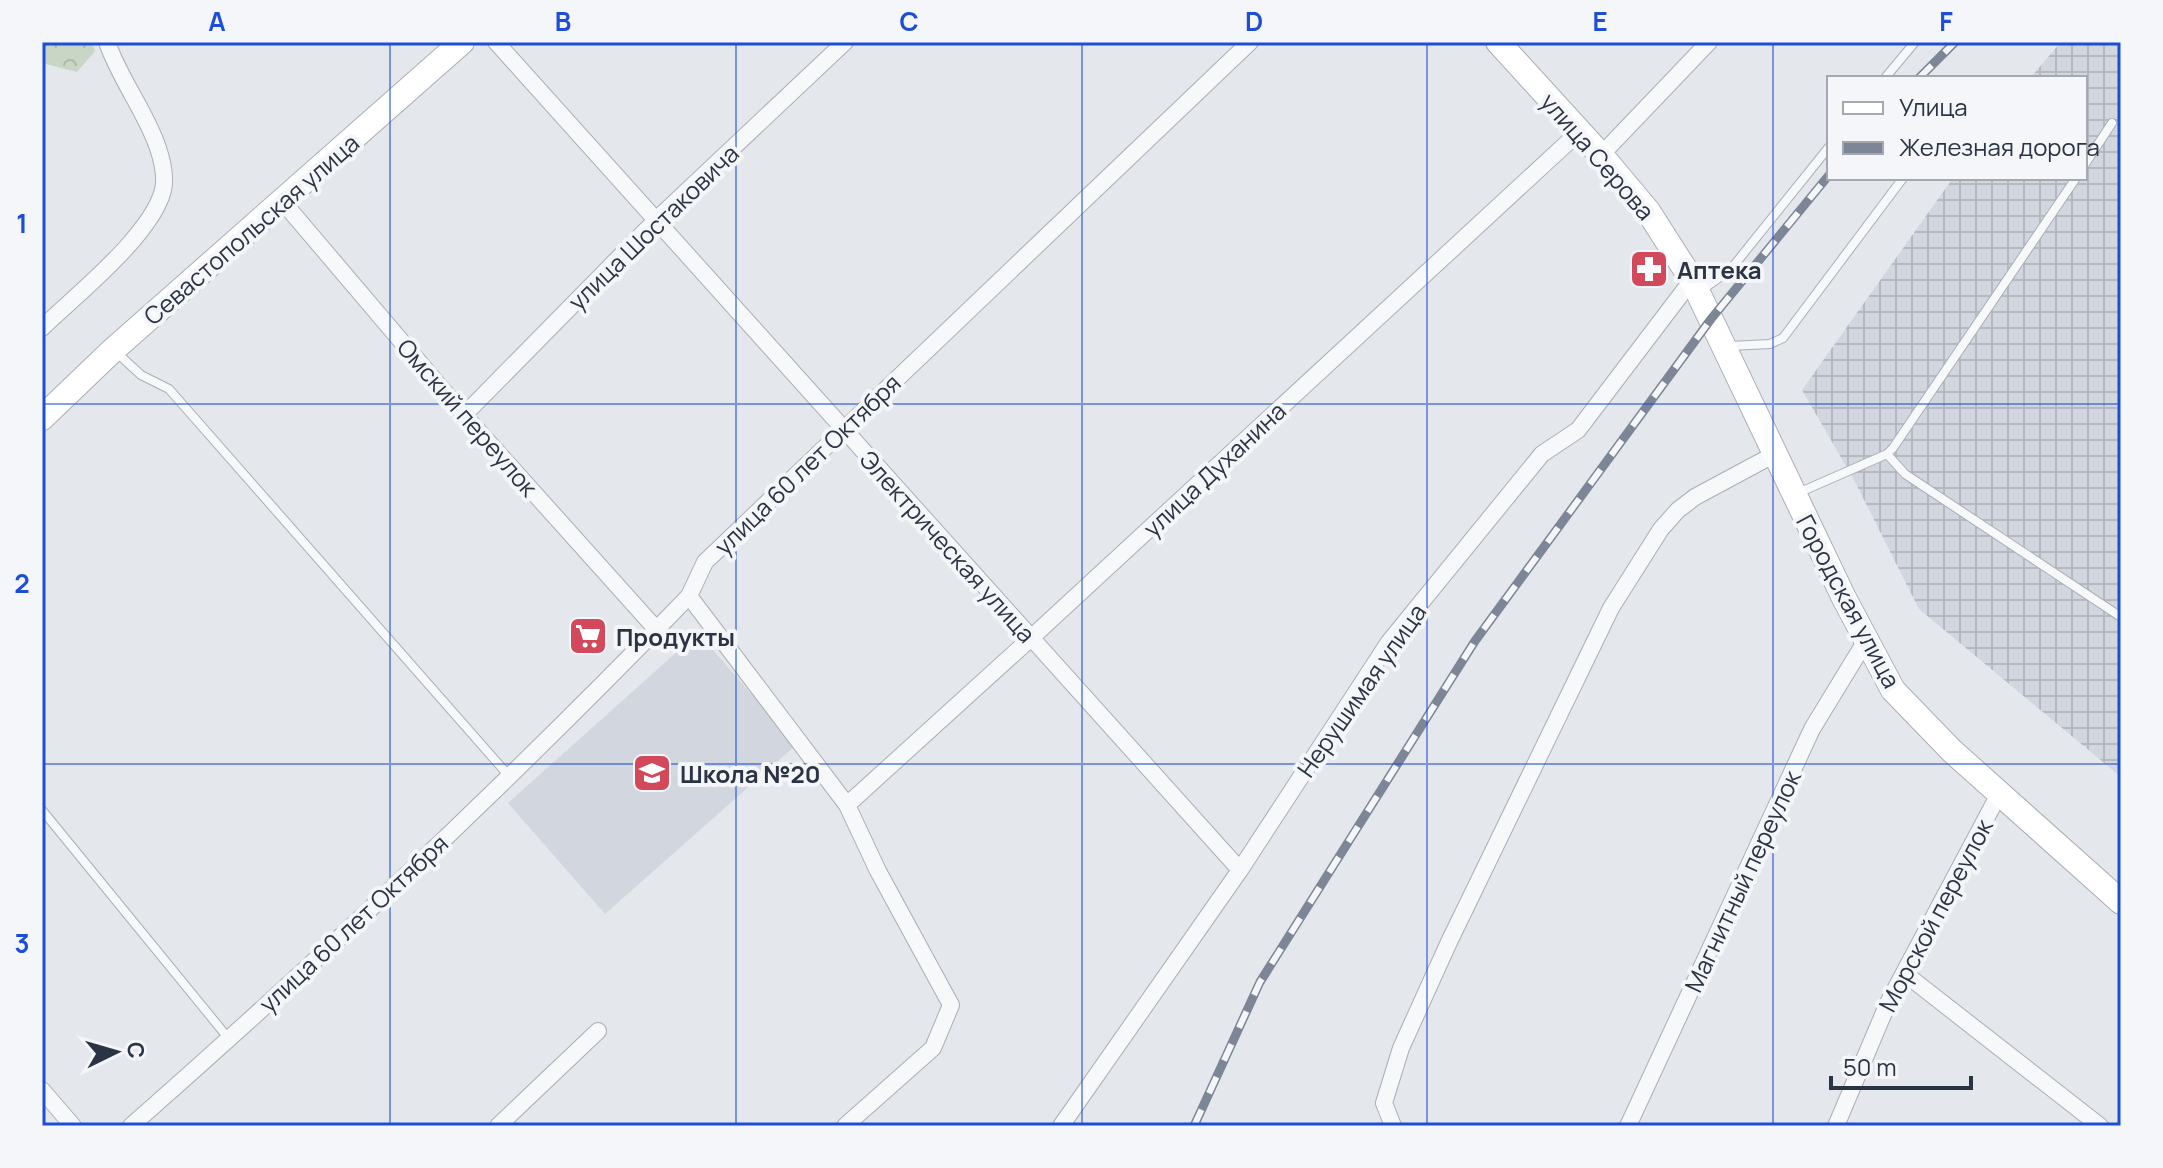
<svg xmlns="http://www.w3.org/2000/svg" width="2163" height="1168" font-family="Manrope,sans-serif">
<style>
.built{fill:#d2d6de}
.industrial{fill:url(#industrial-grid)}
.forest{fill:url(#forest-crowns)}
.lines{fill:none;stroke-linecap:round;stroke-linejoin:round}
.lane-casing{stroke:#a9aeb7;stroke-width:10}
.street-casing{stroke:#a9aeb7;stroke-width:18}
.secondary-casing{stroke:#a9aeb7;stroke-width:26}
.lane{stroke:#f7f8fa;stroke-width:8}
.street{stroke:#f7f8fa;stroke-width:16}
.secondary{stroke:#fff;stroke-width:24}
.rail-casing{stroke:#7d8696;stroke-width:9}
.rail{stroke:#f4f6f9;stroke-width:6;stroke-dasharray:18;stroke-linecap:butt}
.grid{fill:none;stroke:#1d4ed8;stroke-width:2;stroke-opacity:0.55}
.labels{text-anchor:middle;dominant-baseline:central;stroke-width:8;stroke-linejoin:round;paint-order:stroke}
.street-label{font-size:24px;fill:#2b3445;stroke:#f4f6f9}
.poi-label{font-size:24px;font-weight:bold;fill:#2b3445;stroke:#f4f6f9;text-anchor:start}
.neatline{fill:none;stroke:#1d4ed8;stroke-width:3}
.grid-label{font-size:26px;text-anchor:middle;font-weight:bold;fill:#1d4ed8}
</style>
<defs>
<pattern id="industrial-grid" width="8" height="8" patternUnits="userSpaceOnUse" patternTransform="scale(2)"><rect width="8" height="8" fill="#d2d6de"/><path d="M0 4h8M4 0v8" fill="none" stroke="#b4b8c0"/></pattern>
<pattern id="forest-crowns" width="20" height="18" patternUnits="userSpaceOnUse" patternTransform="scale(2)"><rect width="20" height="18" fill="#c9d6c5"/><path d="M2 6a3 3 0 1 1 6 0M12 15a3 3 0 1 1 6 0" fill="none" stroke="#adb8ab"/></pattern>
</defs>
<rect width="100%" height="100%" fill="#e4e7ec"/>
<path class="built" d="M 698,633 L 796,745 L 605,914 L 508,803 Z"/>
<path class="industrial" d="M 2061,42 L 2121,42 L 2121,777 L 1919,609 L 1854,480 L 1802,390 L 1953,178 L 2085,178 L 2085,78 L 2030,78 Z"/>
<path class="forest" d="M 42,42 L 92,42 L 95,51 L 77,72 L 42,63 Z"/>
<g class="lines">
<g class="lane-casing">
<path id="lane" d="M 1885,78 L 1915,42
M 2085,164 L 2112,123
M 1702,290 L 1731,269 L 1829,147
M 1729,346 L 1770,344 L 1783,338 L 1903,178
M 115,351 L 141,375 L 169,389 L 509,776
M 1887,454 L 1905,474 L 2121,617
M 1798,493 L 1887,454 L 1893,448 L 2076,178
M 42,810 L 229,1039"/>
</g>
<g class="street-casing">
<path id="street" d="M 496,42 L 1240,870
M 1601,155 L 1709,42
M 283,202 L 464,415 L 657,630
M 42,328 C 76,295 152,235 163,190 C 166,177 162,160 158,148 C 145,110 120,80 107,42
M 464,415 L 655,221 L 845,42
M 689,596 L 847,805 L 878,871 L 951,1005 L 933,1048 L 845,1126
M 847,805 L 1031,638 L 1579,132
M 1904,973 L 2100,1126
M 42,1090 L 73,1126
M 131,1126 C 323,957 511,780 689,596 L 705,562 L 1250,42
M 498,1126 L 598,1031
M 1061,1126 L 1240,870 L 1389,642 L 1542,454 L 1578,430 L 1692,280
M 1393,1126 L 1384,1103 L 1401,1048 L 1449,942 L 1611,608 L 1661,529 L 1678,510 L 1695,497 L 1775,454
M 1628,1126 L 1812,729 L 1865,642
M 1836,1126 L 1888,1003 L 1999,794"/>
</g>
<g class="secondary-casing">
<path id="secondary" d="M 1498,42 L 1601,155 L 1648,211 L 1692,280 L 1844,598 L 1893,690 L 1952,751 L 2121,902
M 42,418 L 113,350 L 462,42"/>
</g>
<use href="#lane" class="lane"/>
<use href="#street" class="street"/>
<use href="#secondary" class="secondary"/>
<g class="rail-casing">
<path id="rail" d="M 1919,78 L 1955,42
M 1194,1126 L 1260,982 L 1475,641 L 1711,319 L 1829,175"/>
</g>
<use href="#rail" class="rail"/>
</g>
<path class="grid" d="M 390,42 L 390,1126M 736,42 L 736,1126M 1082,42 L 1082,1126M 1427,42 L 1427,1126M 1773,42 L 1773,1126M 42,404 L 2121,404M 42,764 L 2121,764"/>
<defs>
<g id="pharmacy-square" transform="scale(2)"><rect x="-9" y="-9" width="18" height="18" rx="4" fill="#d1495b" stroke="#f4f6f9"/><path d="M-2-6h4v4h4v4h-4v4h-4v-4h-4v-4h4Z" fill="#fff"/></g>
<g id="supermarket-square" transform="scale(2)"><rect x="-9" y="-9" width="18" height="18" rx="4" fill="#d1495b" stroke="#f4f6f9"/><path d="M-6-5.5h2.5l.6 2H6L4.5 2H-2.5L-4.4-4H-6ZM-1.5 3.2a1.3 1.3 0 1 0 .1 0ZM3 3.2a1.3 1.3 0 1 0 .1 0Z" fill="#fff"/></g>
<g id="school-square" transform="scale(2)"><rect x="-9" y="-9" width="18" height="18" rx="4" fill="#d1495b" stroke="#f4f6f9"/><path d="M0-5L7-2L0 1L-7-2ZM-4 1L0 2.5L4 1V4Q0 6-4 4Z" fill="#fff"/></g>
</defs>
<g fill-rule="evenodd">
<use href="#pharmacy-square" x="1649" y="269"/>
<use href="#supermarket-square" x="588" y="636"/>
<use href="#school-square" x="652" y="773"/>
</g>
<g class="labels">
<g class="street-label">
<text transform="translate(1598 156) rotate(49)">улица Серова</text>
<text transform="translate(653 227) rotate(-44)">улица Шостаковича</text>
<text transform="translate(251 229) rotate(-41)">Севастопольская улица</text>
<text transform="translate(468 417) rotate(49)">Омский переулок</text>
<text transform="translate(807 464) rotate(-44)">улица 60 лет Октября</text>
<text transform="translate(1214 469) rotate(-43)">улица Духанина</text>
<text transform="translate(948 546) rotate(48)">Электрическая улица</text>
<text transform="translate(1849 601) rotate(62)">Городская улица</text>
<text transform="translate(1361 690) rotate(-55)">Нерушимая улица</text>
<text transform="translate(1742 881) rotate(-65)">Магнитный переулок</text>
<text transform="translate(1935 915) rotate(-62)">Морской переулок</text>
<text transform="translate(353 923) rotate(-43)">улица 60 лет Октября</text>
</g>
<g class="poi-label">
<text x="1677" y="269">Аптека</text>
<text x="616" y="636">Продукты</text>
<text x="680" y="773">Школа №20</text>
</g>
</g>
<rect width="2163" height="1168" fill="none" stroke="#f4f6f9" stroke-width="88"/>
<rect x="1827" y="76" width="260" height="104" fill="#f4f6f9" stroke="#a4a8b1" stroke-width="2"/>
<rect x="1843" y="102" width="40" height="12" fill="#ffffff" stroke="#a4a8b1" stroke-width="2"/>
<text x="1899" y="116" font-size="24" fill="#2b3445">Улица</text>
<rect x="1843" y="142" width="40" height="12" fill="#7d8696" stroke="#a4a8b1" stroke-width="2"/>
<text x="1899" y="156" font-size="24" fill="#2b3445">Железная дорога</text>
<g transform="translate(116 1052) rotate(85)" stroke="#f4f6f9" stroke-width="6" paint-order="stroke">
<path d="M0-6L14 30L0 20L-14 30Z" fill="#2b3445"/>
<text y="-12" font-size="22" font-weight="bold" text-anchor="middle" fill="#2b3445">С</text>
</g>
<path d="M1831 1076v12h140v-12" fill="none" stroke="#2b3445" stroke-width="4"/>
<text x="1843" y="1076" font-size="24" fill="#2b3445" stroke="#f4f6f9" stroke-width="6" paint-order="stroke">50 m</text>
<rect x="44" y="44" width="2075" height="1080" class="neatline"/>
<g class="grid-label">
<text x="217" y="31">A</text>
<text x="563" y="31">B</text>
<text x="909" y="31">C</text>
<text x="1254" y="31">D</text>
<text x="1600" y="31">E</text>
<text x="1946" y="31">F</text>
<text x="22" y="233">1</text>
<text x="22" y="593">2</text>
<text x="22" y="953">3</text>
</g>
</svg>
